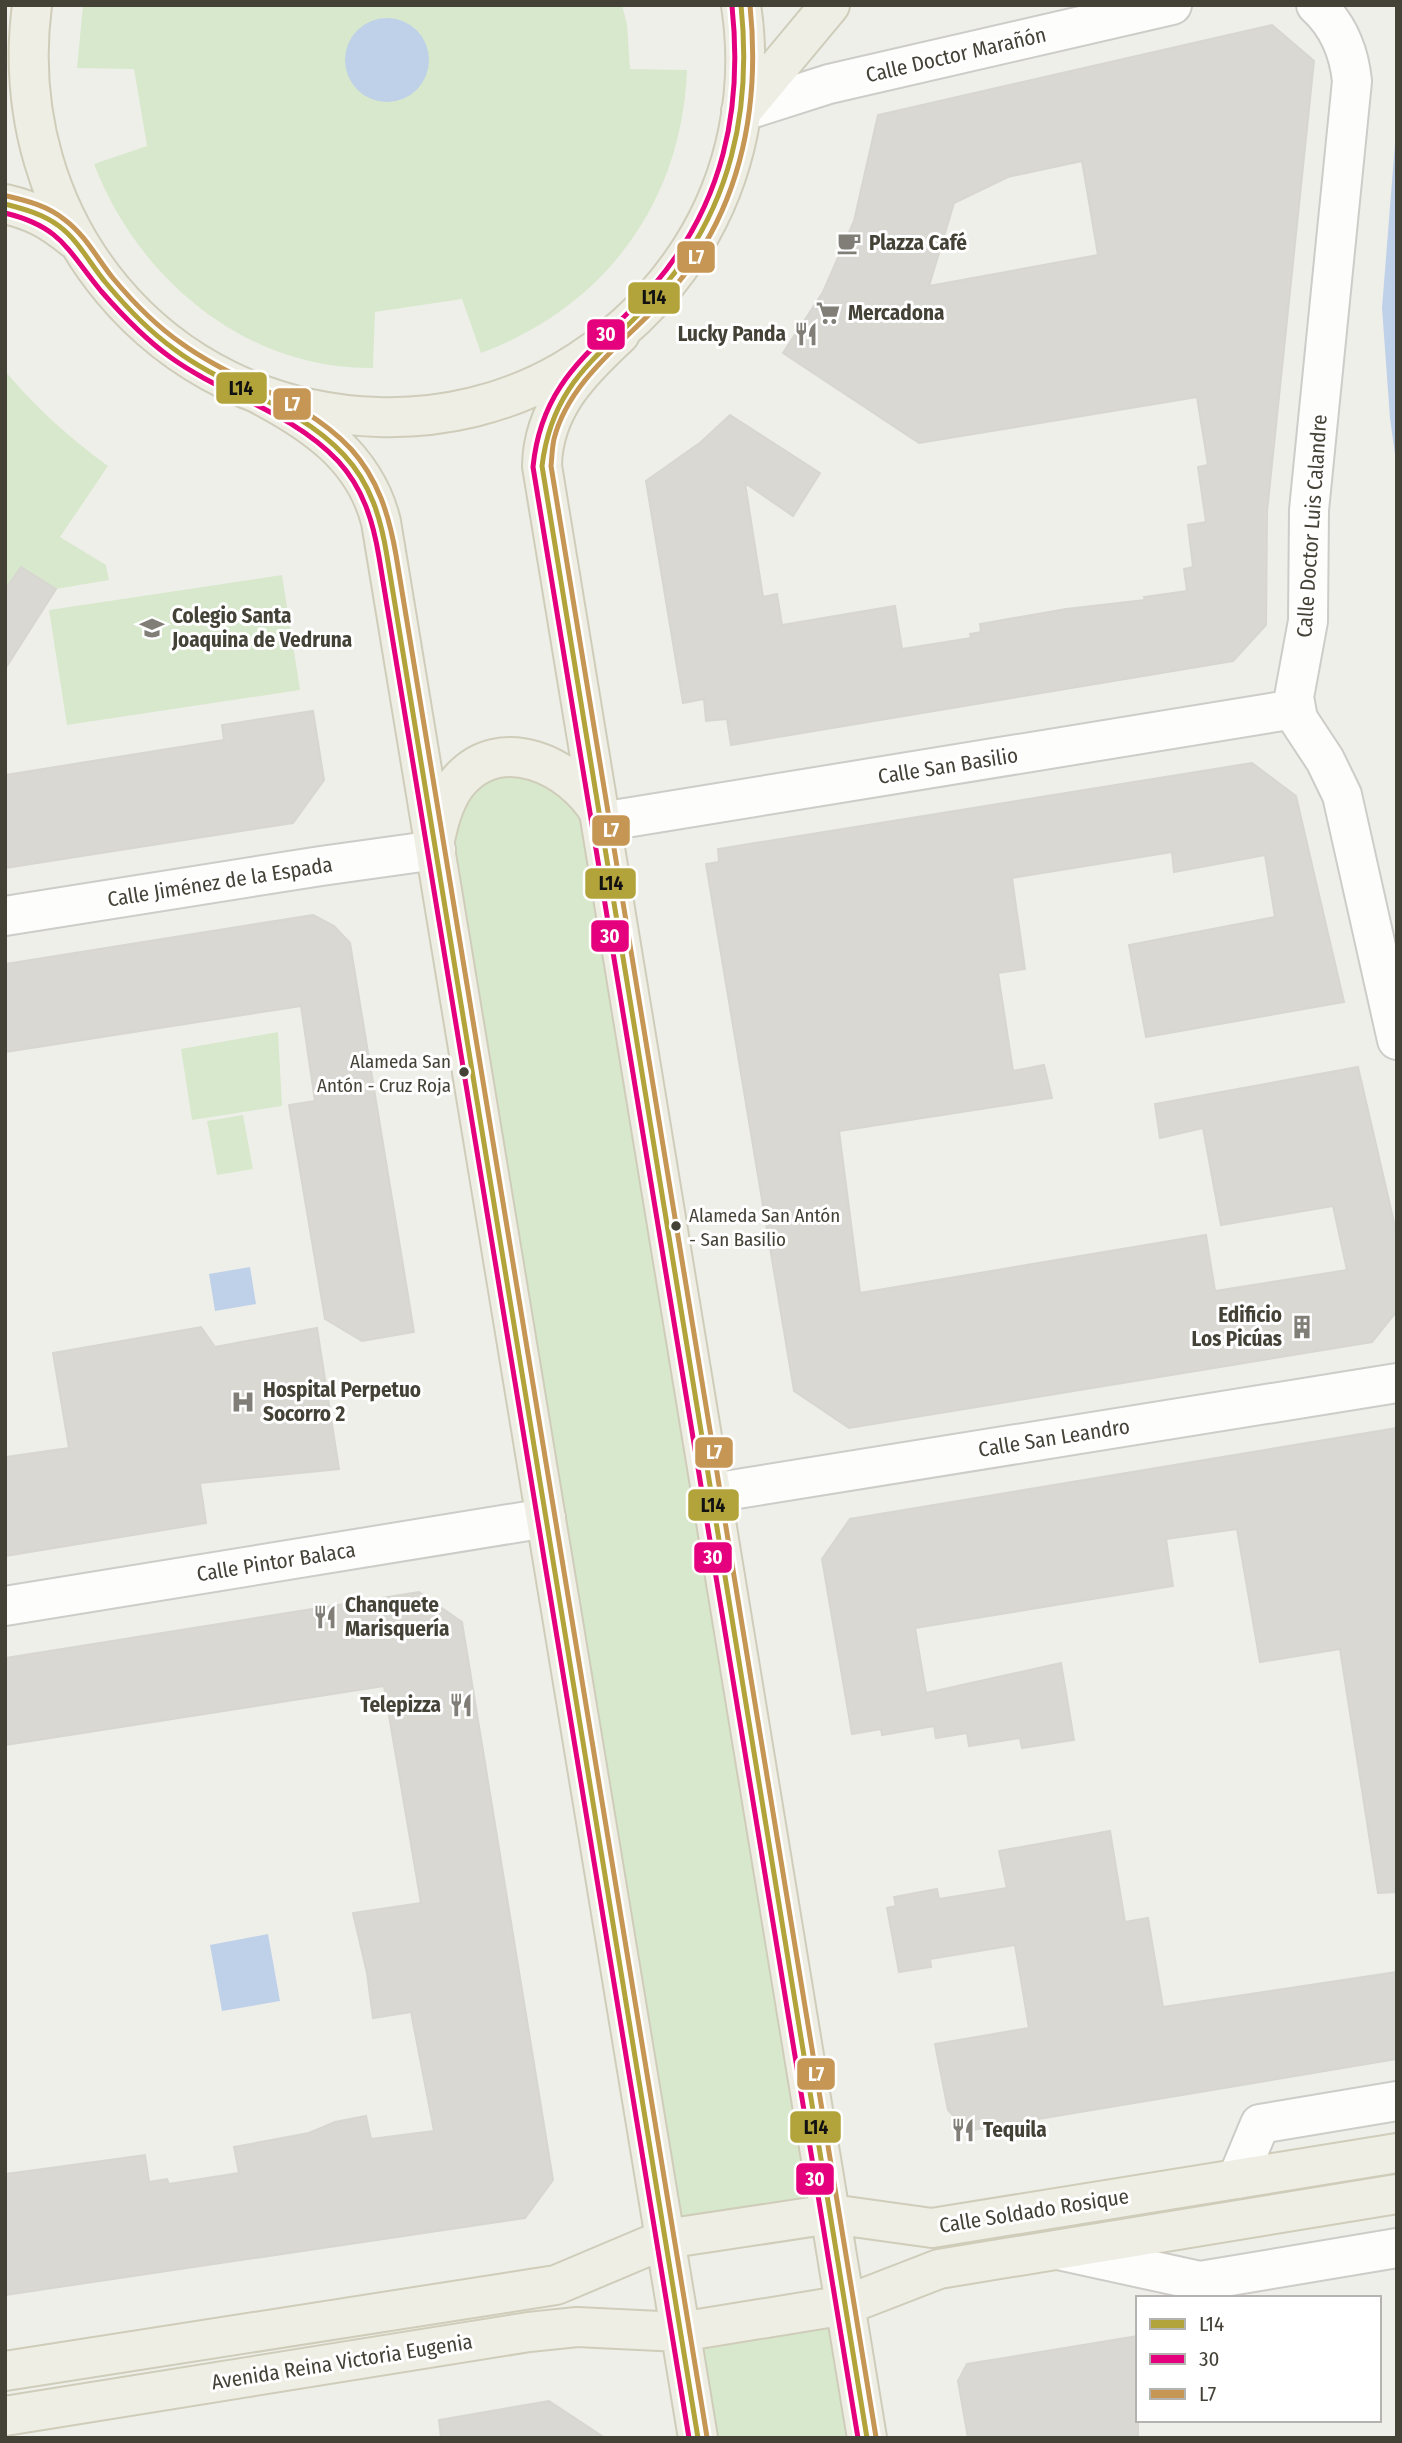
<svg xmlns="http://www.w3.org/2000/svg" width="1402" height="2443" font-family="'Fira Sans Condensed',sans-serif">
<style>
.green{fill:#d8e8cc}
.water{fill:#bfd0e9}
.building{fill:#d9d8d2;stroke:#d7d6d0;stroke-width:2;fill-rule:evenodd}
.lines{fill:none;stroke-linecap:round;stroke-linejoin:round}
.minor-casing{stroke:#cdccc8;stroke-width:42}
.major-casing{stroke:#cfcdba;stroke-width:42}
.minor{stroke:#fdfdfc;stroke-width:38}
.major{stroke:#efeee5;stroke-width:38}
.bus-1-casing{stroke:#fff;stroke-width:10}
.bus-2-casing{stroke:#fff;stroke-width:10}
.bus-3-casing{stroke:#fff;stroke-width:10}
.bus-1{stroke:#b2a43a;stroke-width:5}
.bus-2{stroke:#e5007d;stroke-width:5}
.bus-3{stroke:#c69654;stroke-width:5}
.bus-dot{fill:#444137;stroke:#fff;stroke-width:2.5}
.labels{text-anchor:middle;dominant-baseline:central;stroke-width:6;stroke-linejoin:round;paint-order:stroke}
.bus-label{font-size:19px;fill:#444137;stroke:#fff;text-anchor:end}
.street-label{font-size:21px;fill:#444137;stroke:#fff}
.poi-label{font-size:21px;font-weight:bold;fill:#444137;stroke:#fff;text-anchor:start}
.line-badge{stroke:#fff;stroke-width:2.5}
.badge-label{font-size:19px;text-anchor:middle;font-weight:bold;fill:#fff}
.pale-badge-label{font-size:19px;text-anchor:middle;font-weight:bold;fill:#111}
</style>
<rect width="100%" height="100%" fill="#efefea"/>
<path class="green" d="M 83,5 L 622,5 L 627,24 L 630,69 L 687,70 C 682,202 605,307 481,353 L 462,299 L 375,312 L 373,368 C 246,370 138,279 94,164 L 147,146 L 134,69 L 77,68 Z
M 5,371 C 36,408 70,438 108,466 L 60,537 L 106,565 L 109,580 L 56,589 L 21,567 L 5,590 Z
M 282,575 L 300,690 L 67,725 L 49,610 Z
M 484,763 L 582,789 L 831,2214 L 665,2239 L 437,829 Z
M 278,1032 L 282,1106 L 192,1120 L 181,1049 Z
M 243,1115 L 253,1169 L 217,1175 L 207,1121 Z
M 846,2305 L 867,2438 L 698,2438 L 680,2332 Z"/>
<path class="water" d="M345 60a42 42 0 1 1 84 0a42 42 0 1 1-84 0Z
M 1397,118 L 1397,469 L 1390,418 L 1382,308 Z
M 250,1267 L 256,1304 L 215,1311 L 209,1274 Z
M 268,1934 L 280,2001 L 222,2011 L 210,1945 Z"/>
<path class="building" d="M 1272,25 L 1314,61 L 1267,512 L 1266,625 L 1233,661 L 731,745 L 727,719 L 706,721 L 704,699 L 683,703 L 646,481 L 701,442 L 730,415 L 820,473 L 793,516 L 745,483 L 763,597 L 777,594 L 782,625 L 895,606 L 902,649 L 971,638 L 970,634 L 981,632 L 980,624 L 1066,609 L 1145,600 L 1144,597 L 1187,591 L 1184,569 L 1193,567 L 1188,525 L 1206,522 L 1198,467 L 1208,465 L 1197,397 L 919,443 L 783,353 L 823,292 L 854,221 L 878,115 ZM 1082,161 L 1098,255 L 929,286 L 954,203 L 1008,177 Z
M 21,567 L 56,589 L 5,669 L 5,590 Z
M 313,711 L 324,780 L 293,823 L 5,868 L 5,775 L 224,740 L 222,725 Z
M 1252,763 L 1296,796 L 1344,1002 L 1146,1037 L 1129,945 L 1275,917 L 1265,855 L 1174,872 L 1172,852 L 1012,878 L 1025,969 L 998,973 L 1013,1071 L 1044,1065 L 1052,1098 L 839,1131 L 860,1293 L 1206,1235 L 1215,1291 L 1347,1270 L 1333,1206 L 1221,1225 L 1203,1128 L 1160,1138 L 1155,1104 L 1358,1067 L 1397,1235 L 1397,1311 L 1372,1342 L 849,1428 L 794,1391 L 706,864 L 719,862 L 718,849 Z
M 313,915 L 334,926 L 350,943 L 414,1332 L 362,1341 L 325,1319 L 289,1105 L 315,1101 L 301,1006 L 5,1052 L 5,964 Z
M 201,1327 L 215,1347 L 317,1328 L 339,1469 L 200,1483 L 206,1523 L 5,1556 L 5,1457 L 69,1448 L 53,1353 Z
M 1397,1428 L 1397,1892 L 1378,1893 L 1340,1649 L 1260,1662 L 1237,1529 L 1166,1539 L 1173,1586 L 915,1628 L 926,1693 L 1061,1663 L 1074,1740 L 1022,1748 L 1020,1738 L 969,1746 L 967,1733 L 936,1738 L 934,1726 L 882,1735 L 881,1729 L 852,1734 L 822,1559 L 850,1519 Z
M 419,1592 L 462,1622 L 553,2180 L 525,2218 L 5,2295 L 5,2174 L 145,2155 L 149,2182 L 167,2179 L 169,2184 L 239,2173 L 234,2147 L 309,2133 L 335,2122 L 366,2116 L 371,2139 L 434,2131 L 411,2012 L 373,2018 L 367,1973 L 353,1913 L 421,1903 L 384,1686 L 5,1745 L 5,1658 Z
M 1110,1831 L 1125,1922 L 1148,1918 L 1163,2007 L 1397,1972 L 1397,2059 L 967,2131 L 948,2110 L 935,2044 L 1029,2028 L 1015,1945 L 930,1959 L 931,1967 L 899,1972 L 887,1908 L 896,1906 L 894,1897 L 937,1889 L 939,1899 L 1007,1888 L 999,1851 Z
M 1138,2336 L 1138,2438 L 968,2438 L 958,2381 L 967,2364 Z
M 549,2401 L 605,2438 L 441,2438 L 439,2420 Z"/>
<g class="lines">
<g class="minor-casing">
<path id="minor" d="M 1316,5 C 1338,25 1349,52 1352,81 L 1309,510 L 1308,621 L 1294,697 L 1298,719 L 1325,760 L 1342,795 L 1397,1040
M 741,112 L 829,84 L 1172,5
M 601,822 L 1295,709
M 5,916 L 321,866 L 436,850
M 712,1493 L 1397,1383
M 5,1606 L 546,1518
M 1237,2179 L 1260,2124 L 1397,2101
M 1058,2250 L 1200,2281 L 1397,2248"/>
</g>
<g class="major-casing">
<path id="major" d="M 32,5 C 4,221 158,410 378,417 C 442,419 506,404 562,372 C 615,341 658,301 691,249 C 737,177 754,89 741,5
M 741,112 L 830,5
M 5,204 C 35,211 50,220 74,239
M 620,334 C 580,371 543,408 542,466 L 867,2438
M 257,393 C 313,422 365,457 381,522 L 698,2438
M 435,840 C 439,820 445,797 459,781 C 501,732 572,766 599,812
M 5,2371 L 556,2285 L 665,2239 L 831,2214 L 932,2228 L 1397,2153
M 5,2416 L 529,2332 L 577,2327 L 680,2332 L 846,2305 L 939,2269 L 1397,2194"/>
</g>
<use href="#minor" class="minor"/>
<use href="#major" class="major"/>
<g class="bus-1-casing">
<path id="bus-1" d="M 741,5 C 752,111 731,207 661,290 C 608,353 553,375 542,466 L 867,2438
M 5,204 C 24,209 43,214 59,226 C 79,241 90,264 106,283 C 126,307 149,331 174,349 C 228,390 297,404 344,455 C 371,484 381,519 387,556 L 698,2438"/>
</g>
<g class="bus-2-casing">
<path id="bus-2" d="M 732,6 C 743,110 723,204 654,285 C 600,348 542,375 533,467 L 858,2438
M 5,213 C 62,227 67,250 101,291 C 122,315 145,339 170,357 C 224,396 291,411 338,461 C 363,488 373,521 379,557 L 689,2438"/>
</g>
<g class="bus-3-casing">
<path id="bus-3" d="M 750,5 C 761,112 739,217 665,298 C 626,341 569,380 554,439 C 552,448 552,457 551,466 L 876,2437
M 7,196 C 28,201 48,206 65,220 C 85,235 97,258 112,277 C 132,301 155,325 181,343 C 236,383 303,398 351,449 C 378,479 389,515 396,555 L 707,2437"/>
</g>
<use href="#bus-1" class="bus-1"/>
<use href="#bus-2" class="bus-2"/>
<use href="#bus-3" class="bus-3"/>
</g>
<defs>
<g id="cafe-bare" transform="scale(1.89)"><path d="M-5.5-4.5H6V0H3Q3 3.5 0 3.5H-2.5Q-5.5 3.5-5.5 0ZM3-3.2v2h1.7v-2ZM-6 4.5H4V6H-6Z" fill="#807e76" stroke="#fff" stroke-width="2.5" paint-order="stroke"/></g>
<g id="supermarket-bare" transform="scale(1.89)"><path d="M-6-5.5h2.5l.6 2H6L4.5 2H-2.5L-4.4-4H-6ZM-1.5 3.2a1.3 1.3 0 1 0 .1 0ZM3 3.2a1.3 1.3 0 1 0 .1 0Z" fill="#807e76" stroke="#fff" stroke-width="2.5" paint-order="stroke"/></g>
<g id="restaurant-bare" transform="scale(1.89)"><path d="M-5-6h1v4h1v-4h1v4h1v-4h1v5L-1.5 .5V6h-2V.5L-5-1ZM5-6V6H3V1.5H1.5Q1.5-4 5-6Z" fill="#807e76" stroke="#fff" stroke-width="2.5" paint-order="stroke"/></g>
<g id="school-bare" transform="scale(1.89)"><path d="M0-5L7-2L0 1L-7-2ZM-4 1L0 2.5L4 1V4Q0 6-4 4Z" fill="#807e76" stroke="#fff" stroke-width="2.5" paint-order="stroke"/></g>
<g id="building-bare" transform="scale(1.89)"><path d="M-4-6H4V6H1V3H-1V6H-4ZM-2.5-4.3h1.7v1.8h-1.7ZM.8-4.3h1.7v1.8H.8ZM-2.5-1h1.7V.8h-1.7ZM.8-1h1.7V.8H.8Z" fill="#807e76" stroke="#fff" stroke-width="2.5" paint-order="stroke"/></g>
<g id="hospital-bare" transform="scale(1.89)"><path d="M-5-5h3v3.5h4V-5h3V5h-3V1.5h-4V5h-3Z" fill="#807e76" stroke="#fff" stroke-width="2.5" paint-order="stroke"/></g>
</defs>
<g fill-rule="evenodd">
<use href="#cafe-bare" x="849" y="243"/>
<use href="#supermarket-bare" x="828" y="313"/>
<use href="#restaurant-bare" x="806" y="334"/>
<use href="#school-bare" x="152" y="628"/>
<use href="#building-bare" x="1302" y="1327"/>
<use href="#hospital-bare" x="243" y="1402"/>
<use href="#restaurant-bare" x="325" y="1617"/>
<use href="#restaurant-bare" x="461" y="1705"/>
<use href="#restaurant-bare" x="963" y="2130"/>
</g>
<g class="bus-dot">
<circle cx="464" cy="1072" r="6"/>
<circle cx="676" cy="1226" r="6"/>
</g>
<g class="labels">
<g class="bus-label">
<text x="451" y="1061">Alameda San<tspan x="451" dy="24">Antón - Cruz Roja</tspan></text>
<text x="689" y="1215" text-anchor="start">Alameda San Antón<tspan x="689" dy="24">- San Basilio</tspan></text>
</g>
<g class="street-label">
<text transform="translate(956 55) rotate(-13)">Calle Doctor Marañón</text>
<text transform="translate(1312 526) rotate(-86)">Calle Doctor Luis Calandre</text>
<text transform="translate(948 766) rotate(-9)">Calle San Basilio</text>
<text transform="translate(220 882) rotate(-9)">Calle Jiménez de la Espada</text>
<text transform="translate(1054 1438) rotate(-9)">Calle San Leandro</text>
<text transform="translate(276 1562) rotate(-9)">Calle Pintor Balaca</text>
<text transform="translate(1034 2211) rotate(-9)">Calle Soldado Rosique</text>
<text transform="translate(342 2362) rotate(-9)">Avenida Reina Victoria Eugenia</text>
</g>
<g class="poi-label">
<text x="869" y="243">Plazza Café</text>
<text x="848" y="313">Mercadona</text>
<text x="786" y="334" text-anchor="end">Lucky Panda</text>
<text x="172" y="616">Colegio Santa<tspan x="172" dy="24">Joaquina de Vedruna</tspan></text>
<text x="1282" y="1315" text-anchor="end">Edificio<tspan x="1282" dy="24">Los Picúas</tspan></text>
<text x="263" y="1390">Hospital Perpetuo<tspan x="263" dy="24">Socorro 2</tspan></text>
<text x="345" y="1605">Chanquete<tspan x="345" dy="24">Marisquería</tspan></text>
<text x="441" y="1705" text-anchor="end">Telepizza</text>
<text x="983" y="2130">Tequila</text>
</g>
</g>
<g class="line-badge">
<rect x="676" y="240" width="40" height="34" rx="7" fill="#c69654"/>
<rect x="627" y="281" width="54" height="34" rx="7" fill="#b2a43a"/>
<rect x="586" y="318" width="40" height="33" rx="7" fill="#e5007d"/>
<rect x="215" y="371" width="53" height="34" rx="7" fill="#b2a43a"/>
<rect x="272" y="387" width="40" height="34" rx="7" fill="#c69654"/>
<rect x="591" y="814" width="40" height="33" rx="7" fill="#c69654"/>
<rect x="584" y="867" width="53" height="33" rx="7" fill="#b2a43a"/>
<rect x="590" y="919" width="40" height="34" rx="7" fill="#e5007d"/>
<rect x="694" y="1436" width="40" height="33" rx="7" fill="#c69654"/>
<rect x="687" y="1488" width="53" height="34" rx="7" fill="#b2a43a"/>
<rect x="693" y="1541" width="40" height="33" rx="7" fill="#e5007d"/>
<rect x="796" y="2057" width="40" height="34" rx="7" fill="#c69654"/>
<rect x="789" y="2110" width="53" height="34" rx="7" fill="#b2a43a"/>
<rect x="795" y="2162" width="40" height="34" rx="7" fill="#e5007d"/>
</g>
<g class="badge-label">
<text x="696" y="264">L7</text>
<text x="606" y="341">30</text>
<text x="292" y="411">L7</text>
<text x="611" y="837">L7</text>
<text x="610" y="943">30</text>
<text x="714" y="1459">L7</text>
<text x="713" y="1564">30</text>
<text x="816" y="2081">L7</text>
<text x="815" y="2186">30</text>
</g>
<g class="pale-badge-label">
<text x="654" y="304">L14</text>
<text x="241" y="395">L14</text>
<text x="611" y="890">L14</text>
<text x="713" y="1512">L14</text>
<text x="816" y="2134">L14</text>
</g>
<rect width="1402" height="2443" fill="none" stroke="#444137" stroke-width="14"/>
<rect x="1136" y="2296" width="245" height="126" fill="#ffffff" stroke="#b4b3af" stroke-width="2"/>
<rect x="1150" y="2319" width="35" height="10" fill="#b2a43a" stroke="#b4b3af" stroke-width="2"/>
<text x="1199" y="2331" font-size="21" fill="#444137">L14</text>
<rect x="1150" y="2354" width="35" height="10" fill="#e5007d" stroke="#b4b3af" stroke-width="2"/>
<text x="1199" y="2366" font-size="21" fill="#444137">30</text>
<rect x="1150" y="2389" width="35" height="10" fill="#c69654" stroke="#b4b3af" stroke-width="2"/>
<text x="1199" y="2401" font-size="21" fill="#444137">L7</text>
</svg>
